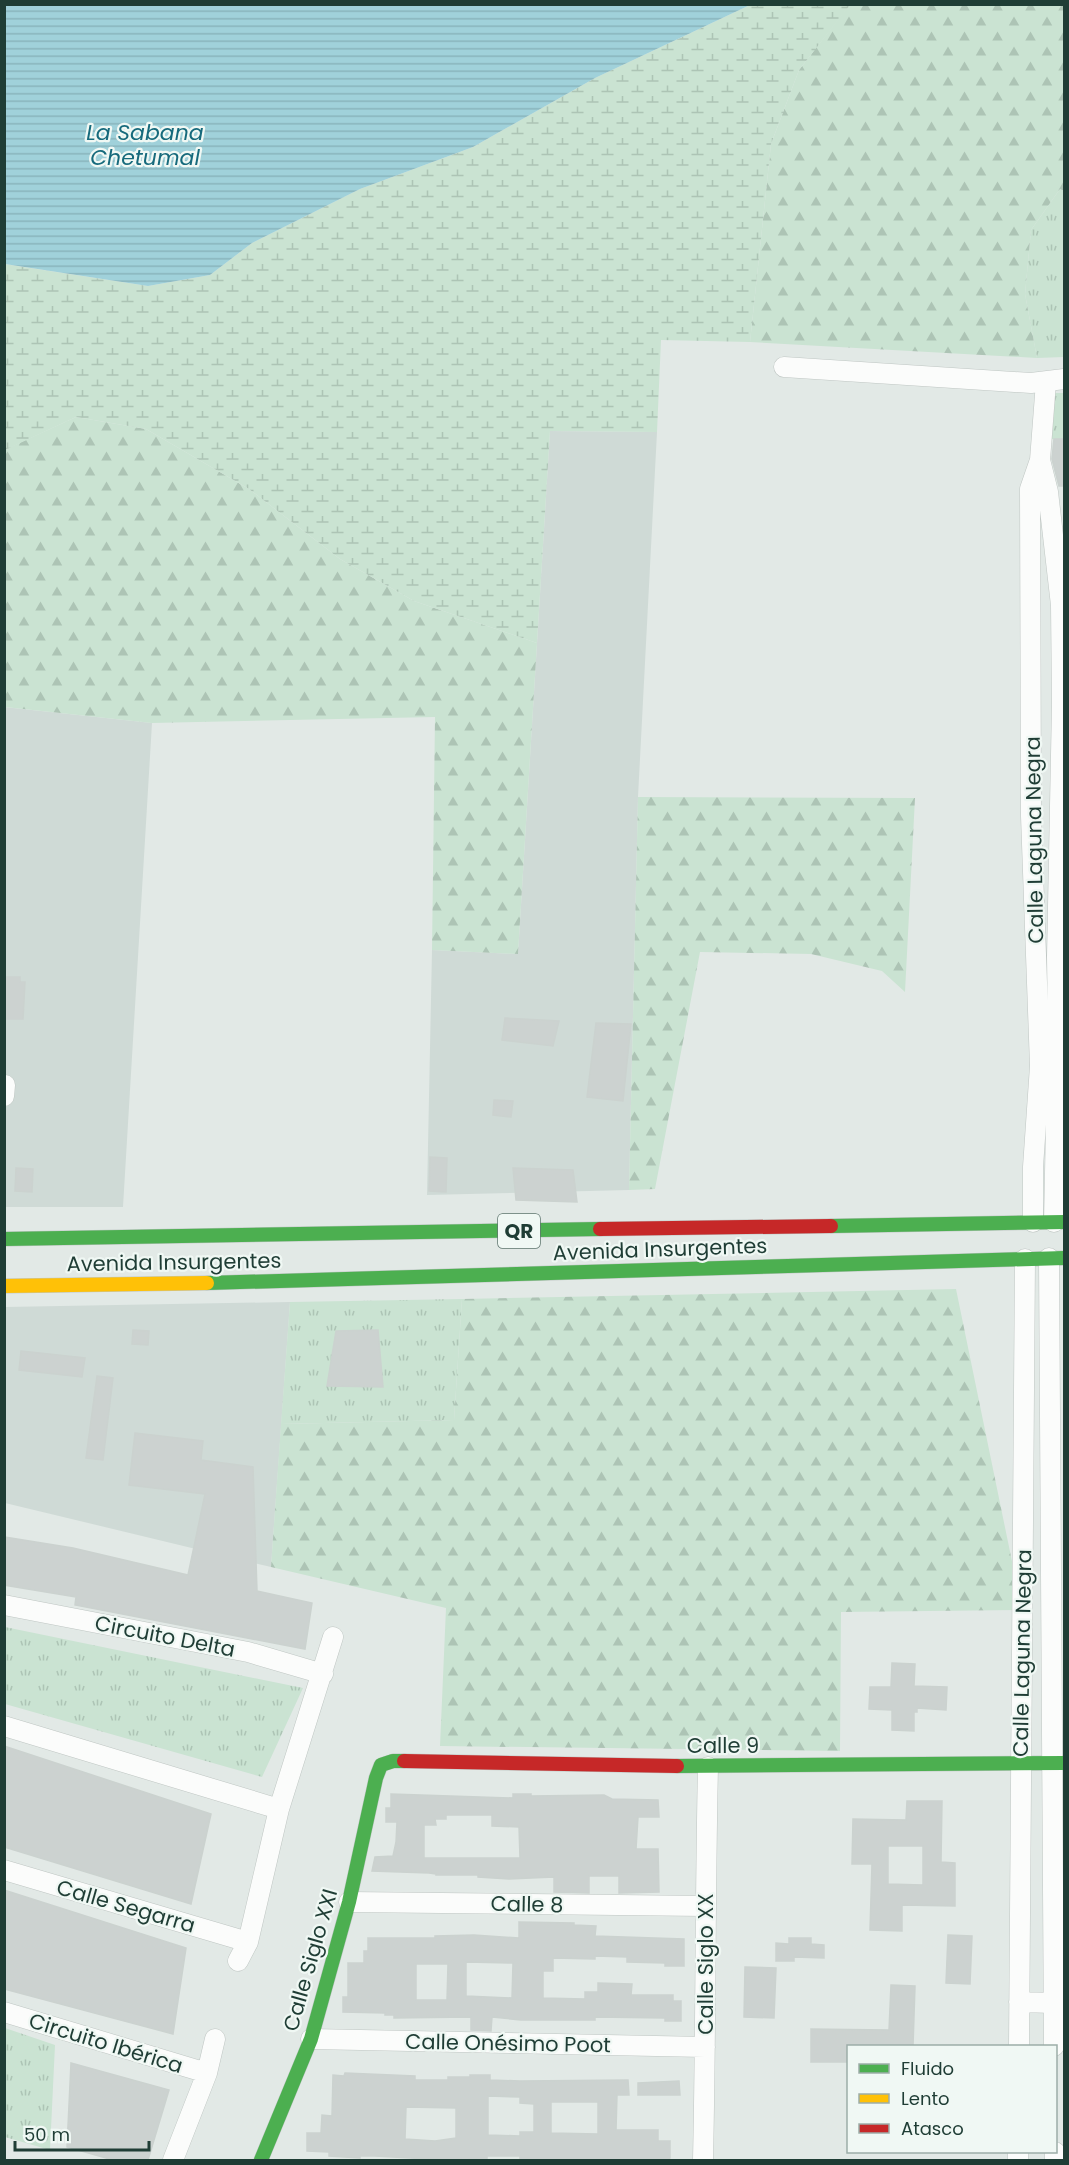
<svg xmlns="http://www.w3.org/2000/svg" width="1069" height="2165" font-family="Poppins,sans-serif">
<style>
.built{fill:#cfdad6}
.grass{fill:url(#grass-tufts)}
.forest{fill:url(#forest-firs)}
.wetland{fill:url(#wetland-marsh)}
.water{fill:url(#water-rules)}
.building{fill:#ccd2d0;stroke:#cbd2cf;stroke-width:1.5;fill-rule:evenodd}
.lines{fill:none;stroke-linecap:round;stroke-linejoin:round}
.street-casing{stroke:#bfc6c3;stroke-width:21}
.fast-casing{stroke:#bec6c3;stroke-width:15}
.slow-casing{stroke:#bec6c3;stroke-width:15}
.jam-casing{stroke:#bec6c3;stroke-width:15}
.street{stroke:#fbfcfb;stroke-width:20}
.fast{stroke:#4caf50;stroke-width:14}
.slow{stroke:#ffc107;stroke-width:14}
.jam{stroke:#c62828;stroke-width:14}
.labels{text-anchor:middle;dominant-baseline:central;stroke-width:4.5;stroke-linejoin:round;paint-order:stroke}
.shield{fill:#f0f8f4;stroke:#5e756e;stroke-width:1.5}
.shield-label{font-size:20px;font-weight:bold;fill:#1f3d35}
.street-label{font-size:21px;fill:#1f3d35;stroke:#f0f8f4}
.water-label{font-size:22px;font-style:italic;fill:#166a7c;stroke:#f0f8f4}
</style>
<defs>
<pattern id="grass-tufts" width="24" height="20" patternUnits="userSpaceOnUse" patternTransform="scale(1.5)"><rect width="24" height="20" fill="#cae3d2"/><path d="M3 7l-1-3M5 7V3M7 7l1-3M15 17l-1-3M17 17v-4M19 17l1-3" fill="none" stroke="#adc4b5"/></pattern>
<pattern id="forest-firs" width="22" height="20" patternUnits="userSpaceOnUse" patternTransform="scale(1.5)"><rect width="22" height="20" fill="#cae3d2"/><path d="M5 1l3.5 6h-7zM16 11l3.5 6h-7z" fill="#adc4b5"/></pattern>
<pattern id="wetland-marsh" width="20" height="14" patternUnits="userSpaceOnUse" patternTransform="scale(1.5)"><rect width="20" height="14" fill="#cae3d2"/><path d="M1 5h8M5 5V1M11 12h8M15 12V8" fill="none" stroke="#adc4b5"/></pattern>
<pattern id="water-rules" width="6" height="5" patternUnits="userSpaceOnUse" patternTransform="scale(1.5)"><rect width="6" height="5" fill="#a0d1da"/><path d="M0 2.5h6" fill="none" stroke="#89b4bc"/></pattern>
</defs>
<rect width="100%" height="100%" fill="#e2e9e6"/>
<path class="built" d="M 550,431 L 657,432 L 638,797 L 629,1190 L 427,1195 L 432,950 L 518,954 Z
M 4,707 L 152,723 L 123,1207 L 5,1207 Z
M 290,1302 L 271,1567 L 5,1503 L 5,1307 Z"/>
<path class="grass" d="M 1060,189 L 1064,191 L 1064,357 L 1037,358 L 1025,294 L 1031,230 Z
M 1049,393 L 1064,393 L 1064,439 L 1048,439 Z
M 462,1299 L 454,1420 L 281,1424 L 290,1302 Z
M 5,1627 L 303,1688 L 262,1777 L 5,1704 Z
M 5,2028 L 55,2045 L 50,2150 L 5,2137 Z"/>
<path class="forest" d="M 850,4 L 1064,5 L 1064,191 L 1060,189 L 1031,230 L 1025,294 L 1037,358 L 750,342 L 771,144 L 799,70 Z
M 76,417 L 146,429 L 249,489 L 340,559 L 414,601 L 537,643 L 518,954 L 432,950 L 435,717 L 152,723 L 5,707 L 4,450 Z
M 638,797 L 915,798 L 905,992 L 882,971 L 811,954 L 700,952 L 655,1189 L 629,1190 Z
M 956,1289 L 1022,1610 L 841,1612 L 840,1751 L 440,1746 L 446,1608 L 271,1567 L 281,1424 L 454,1420 L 462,1299 Z"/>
<path class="wetland" d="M 750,5 L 850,5 L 799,70 L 771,144 L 750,342 L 661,340 L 657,432 L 550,431 L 537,643 L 414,601 L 340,559 L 249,489 L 146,429 L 76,417 L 5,450 L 4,264 L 148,286 L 210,275 L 252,243 L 360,189 L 473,147 L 595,78 Z"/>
<path class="water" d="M 4,5 L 5,4 L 750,5 L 595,78 L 473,147 L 360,189 L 252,243 L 210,275 L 148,286 L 5,264 Z"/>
<path class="building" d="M 1054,439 L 1065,439 L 1065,486 L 1059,486 L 1052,459 Z
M 4,977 L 20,977 L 20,982 L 25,982 L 23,1019 L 4,1019 Z
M 505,1018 L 559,1021 L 553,1046 L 502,1040 Z
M 596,1023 L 631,1024 L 623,1101 L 587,1097 Z
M 494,1100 L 513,1101 L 511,1117 L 493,1115 Z
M 430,1157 L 447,1158 L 446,1192 L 429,1191 Z
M 16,1168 L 33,1169 L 32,1192 L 15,1191 Z
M 513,1168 L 573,1170 L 577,1202 L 516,1200 Z
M 133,1330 L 149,1331 L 148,1345 L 132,1344 Z
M 378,1330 L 383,1387 L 327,1386 L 336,1331 Z
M 21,1351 L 85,1358 L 82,1377 L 19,1370 Z
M 97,1376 L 113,1378 L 103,1460 L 86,1458 Z
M 135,1433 L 203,1441 L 201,1460 L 253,1467 L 257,1591 L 312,1603 L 305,1649 L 75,1605 L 76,1597 L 4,1585 L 4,1537 L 73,1548 L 188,1575 L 205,1494 L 129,1485 Z
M 892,1663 L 915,1664 L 914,1686 L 947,1687 L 946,1710 L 917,1708 L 917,1712 L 914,1712 L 914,1731 L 892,1730 L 892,1710 L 869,1709 L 870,1687 L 891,1687 Z
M 4,1746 L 211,1814 L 191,1904 L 4,1847 Z
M 391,1794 L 513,1798 L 513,1794 L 531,1794 L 531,1796 L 604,1795 L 612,1799 L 658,1800 L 659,1817 L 638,1817 L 636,1849 L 658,1849 L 659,1892 L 619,1893 L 619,1876 L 589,1876 L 589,1893 L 554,1892 L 554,1877 L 509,1879 L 478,1877 L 478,1875 L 436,1875 L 436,1874 L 429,1873 L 372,1871 L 375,1857 L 393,1856 L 396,1842 L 397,1822 L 386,1822 L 386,1808 L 391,1808 ZM 446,1815 L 492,1815 L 492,1826 L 519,1827 L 520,1858 L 424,1858 L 424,1825 L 436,1825 L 435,1819 L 446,1819 Z
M 907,1801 L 942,1801 L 941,1862 L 955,1863 L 955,1906 L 902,1905 L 902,1931 L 870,1930 L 872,1864 L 852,1864 L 853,1819 L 906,1820 ZM 888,1846 L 923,1846 L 923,1885 L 888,1884 Z
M 4,1890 L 186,1948 L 173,2034 L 4,1989 Z
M 519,1922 L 574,1923 L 574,1925 L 596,1926 L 595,1936 L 684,1939 L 684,1966 L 665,1966 L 665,1963 L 627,1962 L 627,1957 L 595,1956 L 595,1959 L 553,1958 L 553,1971 L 543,1971 L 543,1998 L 585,1999 L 585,1992 L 598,1992 L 598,1983 L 632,1984 L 631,1995 L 673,1995 L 673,2001 L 681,2001 L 681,2021 L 665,2021 L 665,2018 L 595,2017 L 595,2020 L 521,2020 L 492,2017 L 491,2031 L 471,2030 L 471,2017 L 394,2018 L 394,2015 L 385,2015 L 385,2013 L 343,2012 L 343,1997 L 348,1997 L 348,1963 L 364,1963 L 364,1951 L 368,1951 L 368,1938 L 435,1938 L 435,1936 L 474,1935 L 519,1938 ZM 466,1962 L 513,1963 L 512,1998 L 466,1996 ZM 416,1964 L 448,1964 L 447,2000 L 416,2000 Z
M 948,1935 L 972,1936 L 970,1984 L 946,1983 Z
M 789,1938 L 811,1938 L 811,1944 L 824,1945 L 824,1958 L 794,1957 L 794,1961 L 776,1961 L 776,1943 L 789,1944 Z
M 745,1967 L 776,1968 L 774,2018 L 744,2017 Z
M 891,1985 L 915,1986 L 913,2046 L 849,2046 L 849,2062 L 811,2062 L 811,2029 L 889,2030 Z
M 71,2063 L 169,2090 L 148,2160 L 113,2160 L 67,2147 Z
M 345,2073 L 415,2076 L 415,2080 L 448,2080 L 448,2077 L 470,2077 L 470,2075 L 490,2075 L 490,2080 L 520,2081 L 628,2080 L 629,2095 L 617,2095 L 616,2130 L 658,2130 L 658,2141 L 670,2141 L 670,2158 L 668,2160 L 520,2160 L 520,2156 L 487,2156 L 487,2159 L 446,2160 L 375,2156 L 360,2156 L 360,2158 L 329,2156 L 329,2152 L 307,2151 L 307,2133 L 321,2133 L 322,2115 L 332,2116 L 333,2075 L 344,2076 ZM 488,2096 L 520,2097 L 520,2103 L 534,2104 L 534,2132 L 520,2132 L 520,2136 L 488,2135 ZM 551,2102 L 598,2102 L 598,2134 L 551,2133 ZM 406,2107 L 456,2108 L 456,2138 L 435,2141 L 405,2139 Z
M 679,2081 L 680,2095 L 638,2095 L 638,2083 Z"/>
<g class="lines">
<g class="street-casing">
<path id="street" d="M 784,367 L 1031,383 L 1064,379
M 1040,460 L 1048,492 L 1061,605 L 1062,705 L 1057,957 L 1058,1024 L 1054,1222
M 4,1096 L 5,1085
M 1033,1222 L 1033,1167 L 1040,1066 L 1031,816 L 1030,489 L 1040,460 L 1046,382
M 1049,1258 L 1054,2046
M 4,1605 L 248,1652 L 323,1674
M 4,1726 L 279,1809
M 4,1870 L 248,1942
M 349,1902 L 704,1906
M 238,1961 L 248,1942 L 279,1809 L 333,1637
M 1019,2002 L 1054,2003
M 4,2012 L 207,2073
M 311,2039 L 705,2047
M 1019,2046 L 1025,1259
M 1055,2152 L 1055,2160
M 173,2160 L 207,2073 L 215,2039
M 703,2160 C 706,2029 705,1898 708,1767
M 1018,2160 L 1018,2152"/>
</g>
<g class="fast-casing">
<path id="fast" d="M 831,1226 L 1064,1222
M 4,1239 L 600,1229
M 207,1283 L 1064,1258
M 677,1766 L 1064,1763
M 261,2160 L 311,2039 L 349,1902 L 376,1778 L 381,1765 L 393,1761 L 404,1761"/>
</g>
<g class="slow-casing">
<path id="slow" d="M 4,1286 L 207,1283"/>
</g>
<g class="jam-casing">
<path id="jam" d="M 600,1229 L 831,1226
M 404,1761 L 677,1766"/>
</g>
<use href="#street" class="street"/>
<use href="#fast" class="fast"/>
<use href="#slow" class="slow"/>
<use href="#jam" class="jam"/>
</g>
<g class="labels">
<rect class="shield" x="498" y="1214" width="42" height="34" rx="4.5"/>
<g class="shield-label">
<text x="519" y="1231">QR</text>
</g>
<g class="street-label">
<text transform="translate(1034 840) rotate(-91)">Calle Laguna Negra</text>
<text transform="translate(660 1249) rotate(-2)">Avenida Insurgentes</text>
<text transform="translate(174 1262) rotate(-1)">Avenida Insurgentes</text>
<text transform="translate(165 1636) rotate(11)">Circuito Delta</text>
<text transform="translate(1022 1653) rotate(-89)">Calle Laguna Negra</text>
<text x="723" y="1745">Calle 9</text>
<text transform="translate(527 1904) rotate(1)">Calle 8</text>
<text transform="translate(126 1906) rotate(16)">Calle Segarra</text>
<text transform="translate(310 1960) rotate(-74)">Calle Siglo XXI</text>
<text transform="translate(705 1964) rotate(-90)">Calle Siglo XX</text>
<text transform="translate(106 2043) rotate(17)">Circuito Ibérica</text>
<text transform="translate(508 2043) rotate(1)">Calle Onésimo Poot</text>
</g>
<g class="water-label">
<text x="145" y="132">La Sabana<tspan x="145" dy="25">Chetumal</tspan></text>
</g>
</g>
<rect width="1069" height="2165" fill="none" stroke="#1f3d35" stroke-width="12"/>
<rect x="847" y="2045" width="210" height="108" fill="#f0f8f4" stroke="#9cada8" stroke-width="1.5"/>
<rect x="859" y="2064" width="30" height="9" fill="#4caf50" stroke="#9cada8" stroke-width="1.5"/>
<text x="901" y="2075" font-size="18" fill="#1f3d35">Fluido</text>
<rect x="859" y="2094" width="30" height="9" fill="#ffc107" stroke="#9cada8" stroke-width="1.5"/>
<text x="901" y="2105" font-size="18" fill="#1f3d35">Lento</text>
<rect x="859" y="2124" width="30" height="9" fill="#c62828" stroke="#9cada8" stroke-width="1.5"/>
<text x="901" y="2135" font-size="18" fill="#1f3d35">Atasco</text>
<path d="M15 2141v9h134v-9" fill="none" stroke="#1f3d35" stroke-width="3"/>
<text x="24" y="2141" font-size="18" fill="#1f3d35" stroke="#f0f8f4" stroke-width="4.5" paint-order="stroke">50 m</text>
</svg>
